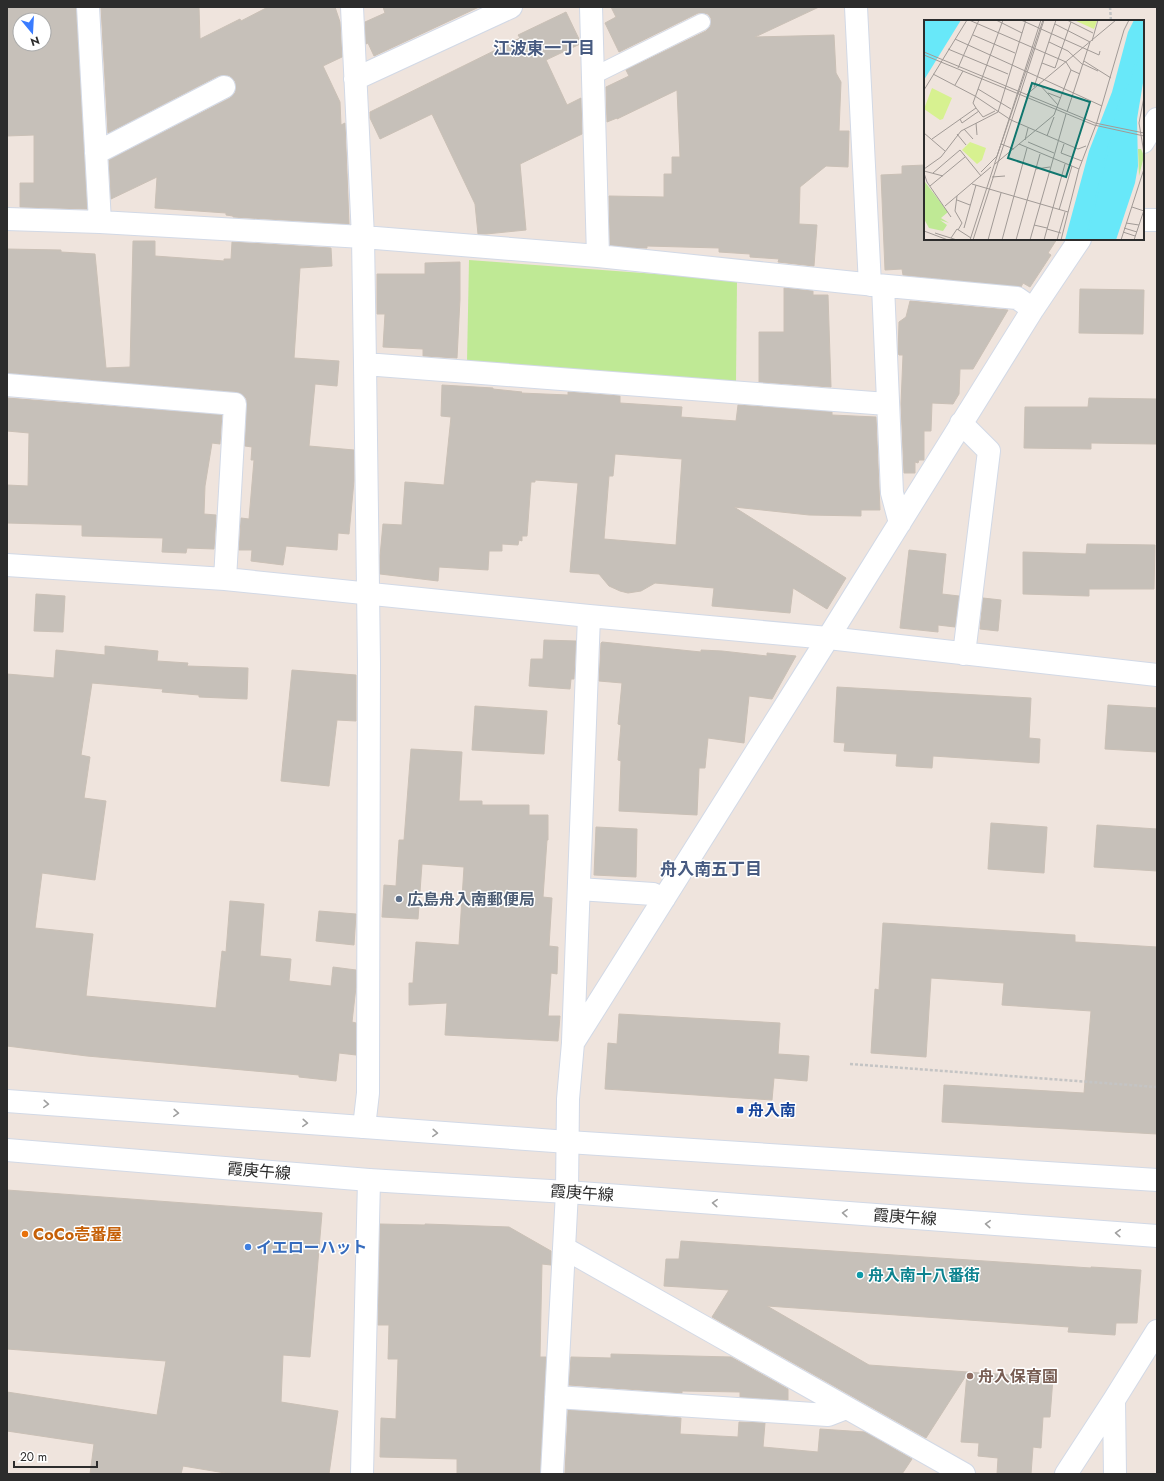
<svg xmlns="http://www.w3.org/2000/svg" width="1164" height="1481" font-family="Jost,'Noto Sans JP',sans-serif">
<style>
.green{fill:#bfe995}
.building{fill:#c6c0b9;stroke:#cac0b6;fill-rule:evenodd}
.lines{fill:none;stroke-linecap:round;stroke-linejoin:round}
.service-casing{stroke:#d2d9e6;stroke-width:18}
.minor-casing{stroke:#d2d9e6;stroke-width:24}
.tertiary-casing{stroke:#d2d9e6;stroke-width:24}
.path{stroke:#c4c4c4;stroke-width:2.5;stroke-dasharray:3 2;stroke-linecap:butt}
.service{stroke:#fff;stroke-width:16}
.minor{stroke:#fff;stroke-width:22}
.tertiary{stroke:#fff;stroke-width:22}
.oneway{stroke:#a0a0a0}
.service-dot{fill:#5c6f8a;stroke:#fff;stroke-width:1.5}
.transit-dot{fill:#1a4fb4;stroke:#fff;stroke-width:1.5}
.food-dot{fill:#e8710a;stroke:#fff;stroke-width:1.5}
.shop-dot{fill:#3f7fe0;stroke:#fff;stroke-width:1.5}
.culture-dot{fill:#0f9aa8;stroke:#fff;stroke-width:1.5}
.education-dot{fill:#8d6e63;stroke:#fff;stroke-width:1.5}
.labels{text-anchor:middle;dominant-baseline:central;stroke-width:3;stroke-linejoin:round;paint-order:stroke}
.service-label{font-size:16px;font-weight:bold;fill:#4e5e75;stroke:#fff;text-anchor:start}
.transit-label{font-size:16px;font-weight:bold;fill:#164399;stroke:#fff;text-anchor:start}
.street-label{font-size:16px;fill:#2c2c2c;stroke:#fff}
.food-label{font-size:16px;font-weight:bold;fill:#c56008;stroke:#fff;text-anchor:start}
.shop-label{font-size:16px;font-weight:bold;fill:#366cbe;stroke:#fff;text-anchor:start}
.culture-label{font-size:16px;font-weight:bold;fill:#0d838f;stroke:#fff;text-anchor:start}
.education-label{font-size:16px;font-weight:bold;fill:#785e54;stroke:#fff;text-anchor:start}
.neighbourhood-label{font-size:17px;font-weight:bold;fill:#485b81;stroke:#fff}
.inset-river{fill:none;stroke:#68e8f9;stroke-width:2}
.inset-road{fill:none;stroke:#a19a96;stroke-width:1}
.view{fill:#0f766e;fill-opacity:0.15;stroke:#0f766e;stroke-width:2}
.inset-edge{fill:none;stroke:#2c2c2c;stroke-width:2}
</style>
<rect width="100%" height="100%" fill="#efe4dd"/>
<path class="green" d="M 469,260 L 737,280 L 736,383 L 467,362 Z"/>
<path class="building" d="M 7,7 L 76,7 L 87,209 L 20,207 L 20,183 L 34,183 L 34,135 L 7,136 ZM 20,20 L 44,20 L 44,44 L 20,44 Z
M 101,7 L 199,7 L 200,39 L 240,19 L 241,21 L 268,7 L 335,7 L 340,22 L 342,57 L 323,66 L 340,102 L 341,125 L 345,123 L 349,224 L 233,217 L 233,216 L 226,215 L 226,213 L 155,208 L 157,177 L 111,199 L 109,160 L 230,98 L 235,93 L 236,87 L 235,81 L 230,76 L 224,75 L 218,76 L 108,133 Z
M 383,7 L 479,7 L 374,56 L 368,43 L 366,44 L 365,22 L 385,13 Z
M 611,7 L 819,7 L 755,37 L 834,35 L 836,73 L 841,82 L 839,131 L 849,131 L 848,167 L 826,166 L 800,187 L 799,224 L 817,225 L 814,266 L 778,262 L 779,259 L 750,257 L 750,254 L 719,252 L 719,248 L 647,246 L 647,248 L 637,248 L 610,245 L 609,196 L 664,197 L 664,174 L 672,174 L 672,157 L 680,157 L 677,90 L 617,119 L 617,118 L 607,122 L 606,87 L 629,76 L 626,70 L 706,31 L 710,27 L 711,22 L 711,18 L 708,14 L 703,13 L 698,13 L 619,52 L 605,23 L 616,17 Z
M 566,12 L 579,39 L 580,44 L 546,60 L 567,105 L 581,98 L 582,134 L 520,164 L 526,230 L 486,234 L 478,234 L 475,204 L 432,114 L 380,139 L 370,118 L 370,112 L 520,38 L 518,35 Z
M 925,165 L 925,239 L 1057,239 L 1048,253 L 1051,255 L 1030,287 L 1023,283 L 1021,287 L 903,275 L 902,269 L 885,270 L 881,175 L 902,174 L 902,166 Z
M 133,241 L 155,241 L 155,256 L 224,261 L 224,259 L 231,259 L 232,242 L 331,248 L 332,266 L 300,268 L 294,358 L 339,361 L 337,386 L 315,384 L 309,446 L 354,450 L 354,481 L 349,534 L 338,533 L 337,550 L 286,546 L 283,565 L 251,561 L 252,550 L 239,550 L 241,518 L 249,519 L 254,460 L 251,460 L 252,447 L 245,446 L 247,405 L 246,398 L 242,394 L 236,392 L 7,373 L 7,249 L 61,250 L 61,252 L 95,254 L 106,368 L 130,367 Z
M 460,262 L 460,299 L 457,358 L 423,356 L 423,349 L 383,347 L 385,314 L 377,314 L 377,274 L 425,274 L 425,263 Z
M 784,288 L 813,291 L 813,295 L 828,295 L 831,387 L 759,382 L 759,332 L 784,332 Z
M 1080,289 L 1144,290 L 1143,334 L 1079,333 Z
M 910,301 L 1008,310 L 973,369 L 960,369 L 959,394 L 953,404 L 932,403 L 931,431 L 924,431 L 924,460 L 919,460 L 918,463 L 915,462 L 915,473 L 904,473 L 901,404 L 903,355 L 899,355 L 898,353 L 899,322 L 906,317 Z
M 442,385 L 493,388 L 493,389 L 522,392 L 521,393 L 568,395 L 568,392 L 620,396 L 620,403 L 682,407 L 681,417 L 736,421 L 738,405 L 832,412 L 832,415 L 876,417 L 880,510 L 861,510 L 861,516 L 809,515 L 734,507 L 846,578 L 827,609 L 793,588 L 790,613 L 712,606 L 714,588 L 655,583 L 641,591 L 628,593 L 620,591 L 609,586 L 599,574 L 570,572 L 578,483 L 535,480 L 535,482 L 531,482 L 527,536 L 522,536 L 522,541 L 519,540 L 518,545 L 502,544 L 502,551 L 489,551 L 488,570 L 439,567 L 438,581 L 380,574 L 380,556 L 383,524 L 402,525 L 405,482 L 444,485 L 451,417 L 441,416 ZM 615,454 L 682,459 L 676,545 L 604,539 L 609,476 L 613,476 Z
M 7,398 L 222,415 L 220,444 L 212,443 L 205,486 L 204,514 L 216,515 L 214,549 L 187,548 L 186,553 L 162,552 L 163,538 L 82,536 L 82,525 L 7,523 L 7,485 L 28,486 L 29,433 L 7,431 Z
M 1089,398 L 1157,399 L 1156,444 L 1091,443 L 1091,449 L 1024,448 L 1025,407 L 1088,407 Z
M 1087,544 L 1155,545 L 1154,589 L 1089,589 L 1089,596 L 1023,594 L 1023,552 L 1086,554 Z
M 909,550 L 946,554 L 942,594 L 959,596 L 955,627 L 938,625 L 938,632 L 900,628 Z
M 36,594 L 65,596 L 63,632 L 34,631 Z
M 983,598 L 1001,600 L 998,631 L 980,629 Z
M 544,640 L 576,641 L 574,679 L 571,679 L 570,689 L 529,686 L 531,659 L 543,659 Z
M 602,642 L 701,652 L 701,650 L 722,651 L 767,656 L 767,653 L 796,656 L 772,699 L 749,696 L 744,743 L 708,738 L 705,768 L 699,768 L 697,815 L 619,811 L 621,761 L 618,760 L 621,725 L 618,724 L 622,683 L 599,681 L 601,643 Z
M 105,646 L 158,651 L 157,661 L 188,663 L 187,666 L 248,668 L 247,699 L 199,697 L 199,695 L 162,692 L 163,689 L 92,683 L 81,755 L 90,757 L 84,798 L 106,801 L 95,880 L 42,873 L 35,928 L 93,934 L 86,996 L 216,1008 L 222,951 L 226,952 L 230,901 L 264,904 L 260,956 L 291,959 L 289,981 L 331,986 L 333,967 L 356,970 L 356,987 L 352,1022 L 356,1023 L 356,1055 L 339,1053 L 336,1081 L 299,1077 L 299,1075 L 87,1056 L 7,1046 L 7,674 L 54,678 L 56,650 L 105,655 Z
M 292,670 L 356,675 L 356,721 L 337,720 L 329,786 L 281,781 Z
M 837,687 L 1031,698 L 1029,738 L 1040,739 L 1039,763 L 933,756 L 932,768 L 896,766 L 897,754 L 844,751 L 845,743 L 834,742 Z
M 1108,705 L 1157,708 L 1157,752 L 1105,749 Z
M 475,706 L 547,711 L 544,754 L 472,750 Z
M 411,749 L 462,752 L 459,801 L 482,801 L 482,805 L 529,805 L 529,815 L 548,815 L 548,840 L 547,840 L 543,897 L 552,898 L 549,946 L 558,947 L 557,974 L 551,973 L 548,1016 L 560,1016 L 558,1041 L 445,1035 L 447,1003 L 409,1005 L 409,983 L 413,983 L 416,942 L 459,945 L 464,867 L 422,864 L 418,919 L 382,917 L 384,885 L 396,886 L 399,840 L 404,840 Z
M 991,823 L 1047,827 L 1044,873 L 988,869 Z
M 1097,825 L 1157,829 L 1157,871 L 1094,867 Z
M 596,827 L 637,829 L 636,877 L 594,875 Z
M 319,911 L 356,914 L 354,945 L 316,941 Z
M 883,923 L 1075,935 L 1075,942 L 1157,947 L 1157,1134 L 942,1122 L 944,1085 L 1084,1093 L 1091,1011 L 1002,1005 L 1004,983 L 931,978 L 926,1057 L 871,1053 L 875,989 L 879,990 Z
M 619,1014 L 780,1023 L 778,1054 L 809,1056 L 807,1081 L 774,1078 L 772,1100 L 605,1089 L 608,1043 L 617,1044 Z
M 7,1190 L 322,1213 L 310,1357 L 283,1355 L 281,1402 L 338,1411 L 329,1474 L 231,1474 L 183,1466 L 181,1474 L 90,1474 L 94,1444 L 7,1431 L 7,1392 L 157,1415 L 166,1361 L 7,1349 Z
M 380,1224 L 425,1225 L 425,1224 L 509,1227 L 551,1251 L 551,1265 L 542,1264 L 540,1357 L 546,1357 L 540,1474 L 457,1474 L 457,1459 L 380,1457 L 381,1418 L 396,1419 L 398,1359 L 388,1359 L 389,1325 L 378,1325 Z
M 681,1241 L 1091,1268 L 1091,1267 L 1141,1270 L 1137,1323 L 1116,1323 L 1115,1335 L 1068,1332 L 1069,1327 L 767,1306 L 869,1365 L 1053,1378 L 1050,1417 L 1043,1417 L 1041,1448 L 1033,1447 L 1031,1474 L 997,1474 L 998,1458 L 978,1456 L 979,1443 L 961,1442 L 967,1374 L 926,1438 L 712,1317 L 729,1290 L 664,1286 L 666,1259 L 679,1259 Z
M 611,1354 L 731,1357 L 788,1389 L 788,1400 L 740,1397 L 740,1392 L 682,1391 L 682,1393 L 569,1385 L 571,1357 L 611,1358 Z
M 568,1410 L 681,1418 L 680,1434 L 738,1437 L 739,1422 L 765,1423 L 763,1447 L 818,1452 L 820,1429 L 865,1432 L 912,1459 L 902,1474 L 565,1474 Z"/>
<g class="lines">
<g class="service-casing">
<path id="service" d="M 593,76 L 702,22"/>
</g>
<g class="minor-casing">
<path id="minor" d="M 88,7 L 100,222
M 352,7 L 363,237 L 365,364 L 369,663 L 368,1093 L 364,1127
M 591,7 L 598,256
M 856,7 L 870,285
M 355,79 L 511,7
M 1143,142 L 1157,119
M 96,153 L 224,87
M 7,219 L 100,222 L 363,237 L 598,256 L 855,283 L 1017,298 L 1033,309
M 1143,220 L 1157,220
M 883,286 L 892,493 L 900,523
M 365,364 L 887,404
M 7,385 L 235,404 L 225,579
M 961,423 L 989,451 L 964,654
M 7,565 L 225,579 L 589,616 L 828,638 L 1157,675
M 579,889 L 653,894 L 664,899
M 573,1042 L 589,616
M 564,1248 L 964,1474
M 556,1397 L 828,1415 L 846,1408
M 1114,1400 L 1115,1474
M 362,1474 L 369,1180
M 552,1474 L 567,1192 L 568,1099 L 573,1043 L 828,638 L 1033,309 L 1080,239
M 1066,1474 L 1114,1400 L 1157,1331"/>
</g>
<g class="tertiary-casing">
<path id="tertiary" d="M 7,1101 L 568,1142 L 1157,1180
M 7,1150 L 369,1180 L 567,1192 L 1157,1236"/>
</g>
<path class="path" d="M 1110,7 L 1111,21
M 850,1064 L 1157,1087"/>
<use href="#service" class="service"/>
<use href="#minor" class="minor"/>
<use href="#tertiary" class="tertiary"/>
</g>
<defs><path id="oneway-chevron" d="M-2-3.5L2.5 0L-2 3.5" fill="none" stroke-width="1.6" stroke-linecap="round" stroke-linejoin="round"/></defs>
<g class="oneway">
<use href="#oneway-chevron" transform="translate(46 1104) rotate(4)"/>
<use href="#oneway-chevron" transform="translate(176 1113) rotate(4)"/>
<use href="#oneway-chevron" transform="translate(305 1123) rotate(4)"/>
<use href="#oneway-chevron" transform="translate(435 1133) rotate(4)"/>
<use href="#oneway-chevron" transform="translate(715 1203) rotate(-176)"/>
<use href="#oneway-chevron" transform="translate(845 1213) rotate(-176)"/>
<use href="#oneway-chevron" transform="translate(988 1224) rotate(-176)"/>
<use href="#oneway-chevron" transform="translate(1118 1233) rotate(-176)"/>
</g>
<circle class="service-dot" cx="399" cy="899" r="4"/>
<rect class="transit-dot" x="736" y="1106" width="8" height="8" rx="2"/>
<circle class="food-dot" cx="25" cy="1234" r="4"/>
<circle class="shop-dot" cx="248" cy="1247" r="4"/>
<circle class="culture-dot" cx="860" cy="1275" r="4"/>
<circle class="education-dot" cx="970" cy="1376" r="4"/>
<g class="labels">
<g class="service-label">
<text x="407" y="899">広島舟入南郵便局</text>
</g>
<g class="transit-label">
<text x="748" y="1110">舟入南</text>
</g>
<g class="street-label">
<text transform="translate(259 1171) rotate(5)">霞庚午線</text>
<text transform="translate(582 1193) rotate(4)">霞庚午線</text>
<text transform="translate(905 1217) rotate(4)">霞庚午線</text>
</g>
<g class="food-label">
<text x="33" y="1234">CoCo壱番屋</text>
</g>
<g class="shop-label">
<text x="256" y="1247">イエローハット</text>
</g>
<g class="culture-label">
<text x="868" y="1275">舟入南十八番街</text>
</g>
<g class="education-label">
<text x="978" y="1376">舟入保育園</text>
</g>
<g class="neighbourhood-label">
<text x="544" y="48">江波東一丁目</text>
<text x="711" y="869">舟入南五丁目</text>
</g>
</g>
<g transform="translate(924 20)">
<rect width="220" height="220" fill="#efe4dd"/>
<path d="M 214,129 L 217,129 L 220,136 L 215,156 ZM 0,153 L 1,162 L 24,192 L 17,198 L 25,203 L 16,200 L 23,205 L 19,211 L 5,208 L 0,199 Z" fill="#bfe995"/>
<path d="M 150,0 L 171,0 L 173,1 L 170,9 ZM 8,68 L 28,78 L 19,99 L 16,100 L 0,89 ZM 46,122 L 62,128 L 58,140 L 53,144 L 38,130 Z" fill="#d7f190"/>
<path d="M 0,0 L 37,0 L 0,60 ZM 210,0 L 220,0 L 220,57 L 213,99 L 214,146 L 211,163 L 192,220 L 141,220 L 165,131 L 188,72 L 204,12 Z" fill="#68e8f9"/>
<path class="inset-river" d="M 190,106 L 194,87 L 220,24M 162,220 L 189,109"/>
<path class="inset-road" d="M 45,0 L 142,42 L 147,50 L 156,54M 72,0 L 98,13M 97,0 L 175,35 L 176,31M 143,0 L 169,13M 131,4 L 166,22 L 143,92M 49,15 L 91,33M 31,19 L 178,86M 168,21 L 174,0M 125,22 L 144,31 L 159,45M 24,29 L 84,54M 0,32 L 171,103 L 220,113M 0,35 L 170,105 L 220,116M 160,41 L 187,58M 118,43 L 131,48M 159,44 L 174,51M 34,48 L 55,0M 131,48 L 147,2M 9,54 L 51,76 L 87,100 L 154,129 L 162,126M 115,64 L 134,85M 31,65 L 39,51M 110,67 L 132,0M 54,69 L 87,89M 0,70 L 43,0M 124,73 L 137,78M 102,75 L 192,0M 220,77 L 215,103 L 220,133M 52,88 L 49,83 L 79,0M 36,99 L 38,103 L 55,91M 52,103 L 53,115M 40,109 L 49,119M 0,113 L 21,131M 33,114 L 42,125M 123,116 L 130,97M 8,119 L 52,88 L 59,97 L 71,91M 101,120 L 104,108M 104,122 L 130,133M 77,124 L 90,129M 95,124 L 155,149M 140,124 L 137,133 L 158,141M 71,144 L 130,95 L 147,50M 0,149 L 17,137 L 37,111 L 74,92 L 102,0M 112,149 L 126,147M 0,151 L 19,156M 57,152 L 73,136 L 119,0M 0,153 L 3,162 L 27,197M 9,153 L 36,130 L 57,156M 68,157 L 81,156M 48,164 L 144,192M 6,166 L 41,137M 33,176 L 31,191 L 38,203 L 34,210M 33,180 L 46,185M 21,186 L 67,147M 208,187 L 220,191M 135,190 L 148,146M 202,203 L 215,205M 110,205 L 123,208M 40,208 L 52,165M 200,208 L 213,212M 123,209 L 137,213M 0,211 L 24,220M 199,212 L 211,216M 11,213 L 33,220M 27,218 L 33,209 L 47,218M 46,220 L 117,0M 49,220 L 120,0M 64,220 L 77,173M 78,220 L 103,128M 92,220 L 116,134M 106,220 L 142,94M 120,220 L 141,144M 133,220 L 141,192M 137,220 L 155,149 L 173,102 L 200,10 L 205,0M 197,220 L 220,149M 210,220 L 220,190"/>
<path class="view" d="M 108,63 L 166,82 L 142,157 L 84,138 Z"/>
<rect width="220" height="220" class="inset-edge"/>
</g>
<rect width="1164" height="1481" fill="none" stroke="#2c2c2c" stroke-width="16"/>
<g transform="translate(32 32) rotate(162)"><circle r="19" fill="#ffffff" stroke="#ababab"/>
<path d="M0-3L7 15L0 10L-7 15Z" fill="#3a7cff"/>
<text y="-6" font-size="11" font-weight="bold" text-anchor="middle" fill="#2c2c2c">N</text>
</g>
<path d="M14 1461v6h83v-6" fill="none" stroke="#2c2c2c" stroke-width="2"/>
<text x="20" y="1461" font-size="12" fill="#2c2c2c" stroke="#ffffff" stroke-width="3" paint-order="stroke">20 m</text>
</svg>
